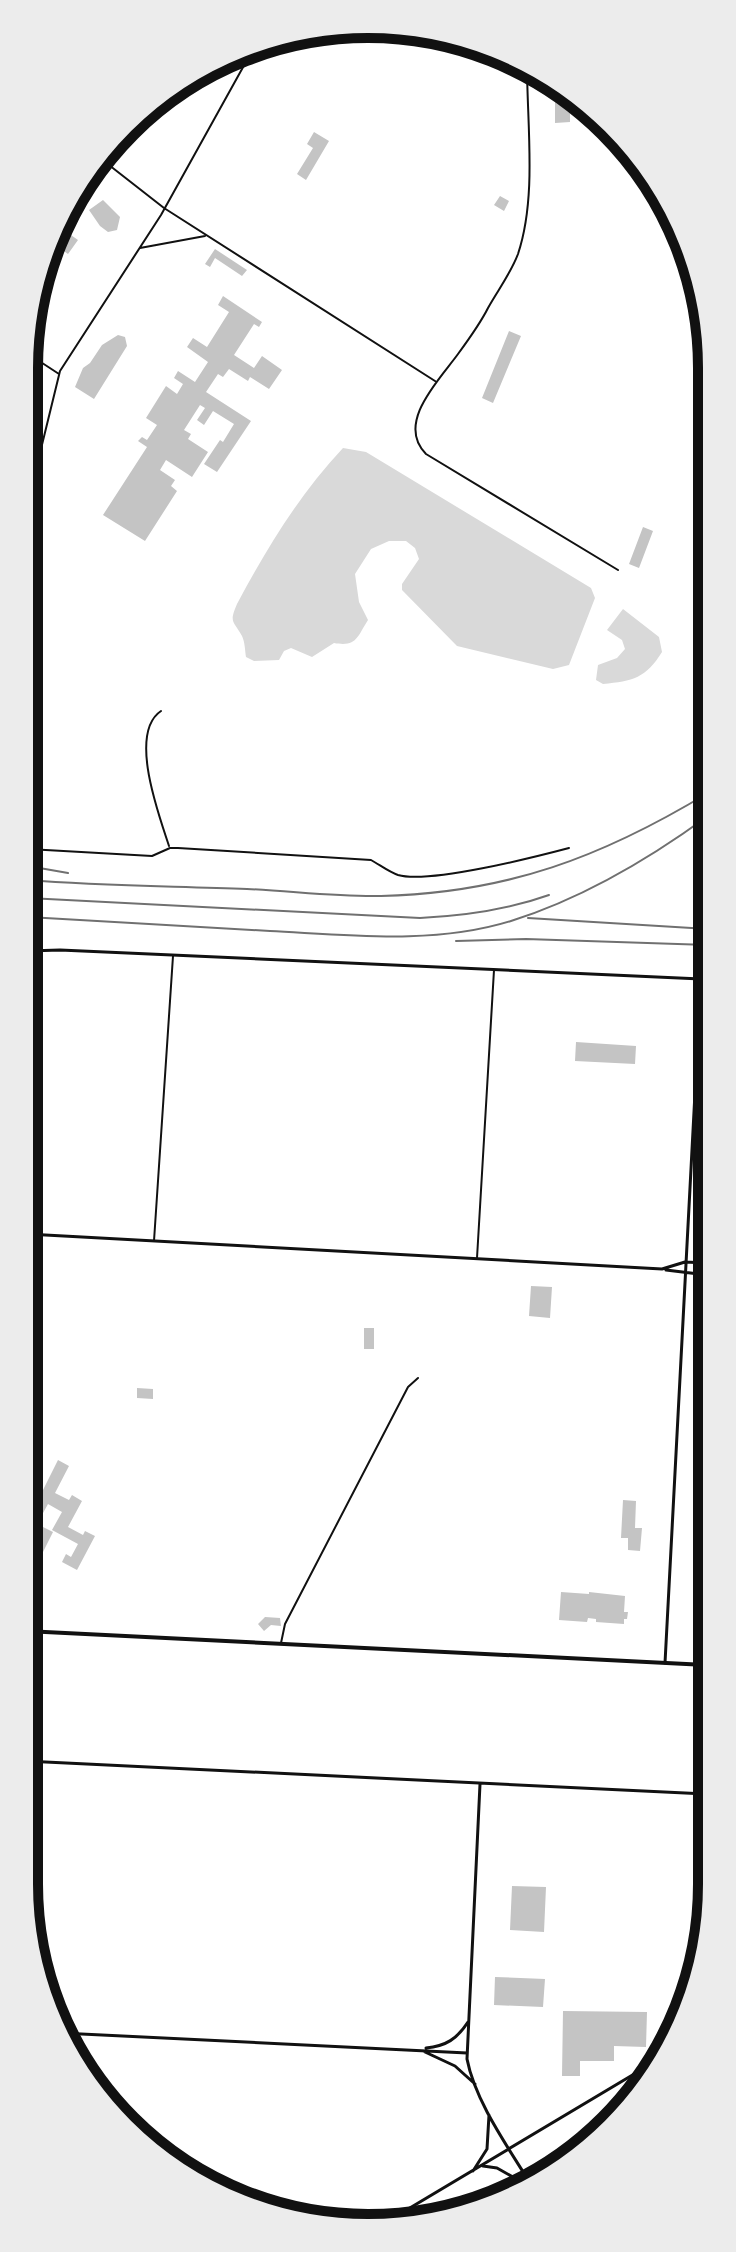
<svg xmlns="http://www.w3.org/2000/svg" width="736" height="2252" font-family="Roboto,sans-serif">
<style>
.water{fill:#d9d9d9}
.building{fill:#c4c4c4}
.lines{fill:none;stroke-linecap:round;stroke-linejoin:round}
.minor{stroke:#111;stroke-width:2}
.tertiary{stroke:#111;stroke-width:3}
.secondary{stroke:#111;stroke-width:4}
.rail{stroke:#707070;stroke-width:2}
.rim{fill:none;stroke:#111;stroke-width:10}
</style>
<rect width="100%" height="100%" fill="#fff"/>
<path class="water" d="M 343,448 L 366,452 L 591,588 L 595,598 L 569,665 L 553,669 L 457,646 L 402,590 L 402,584 L 419,559 L 415,548 L 406,541 L 389,541 L 371,549 L 355,574 L 359,602 L 368,620 C 357,637 357,647 334,643 L 312,657 L 291,648 L 284,651 L 279,660 L 254,661 L 246,657 C 245,651 245,642 242,636 C 233,620 229,623 237,604 C 267,548 299,495 343,448 Z
M 623,609 L 659,637 L 662,652 C 646,678 633,681 603,684 L 596,680 L 598,665 L 617,658 L 625,649 L 622,640 L 607,630 Z"/>
<path class="building" d="M 555,82 L 570,93 L 570,122 L 555,123 Z
M 314,132 L 329,141 L 306,180 L 297,174 L 313,148 L 307,144 Z
M 500,196 L 509,201 L 504,211 L 494,205 Z
M 103,200 L 120,217 L 117,230 L 108,232 L 100,226 L 89,210 Z
M 68,233 L 78,240 L 68,254 L 58,247 Z
M 215,249 L 247,270 L 242,276 L 215,258 L 210,267 L 205,264 Z
M 223,296 L 262,322 L 259,327 L 254,324 L 234,355 L 254,368 L 262,356 L 282,370 L 269,389 L 250,377 L 248,381 L 229,369 L 223,377 L 218,374 L 206,392 L 251,421 L 217,472 L 204,464 L 220,440 L 223,442 L 234,424 L 213,411 L 204,425 L 197,420 L 205,408 L 200,405 L 184,430 L 191,434 L 188,439 L 208,452 L 192,477 L 166,460 L 160,470 L 175,480 L 171,486 L 177,491 L 145,541 L 103,515 L 147,447 L 138,441 L 142,437 L 147,440 L 157,425 L 146,418 L 166,386 L 177,394 L 183,384 L 174,378 L 178,371 L 195,382 L 208,362 L 187,347 L 193,338 L 207,347 L 229,312 L 218,305 Z
M 509,331 L 521,336 L 493,403 L 482,398 Z
M 118,335 L 125,337 L 127,346 L 94,399 L 75,387 L 83,368 L 90,363 L 102,345 Z
M 643,527 L 653,531 L 639,568 L 629,564 Z
M 576,1042 L 636,1046 L 635,1064 L 575,1061 Z
M 531,1286 L 552,1287 L 550,1318 L 529,1316 Z
M 364,1328 L 374,1328 L 374,1349 L 364,1349 Z
M 137,1388 L 153,1389 L 153,1399 L 137,1398 Z
M 58,1460 L 69,1466 L 55,1493 L 69,1500 L 72,1495 L 82,1501 L 68,1527 L 83,1535 L 85,1531 L 95,1536 L 77,1570 L 62,1562 L 66,1554 L 71,1557 L 78,1544 L 52,1530 L 62,1512 L 48,1504 L 37,1524 L 53,1532 L 43,1552 L 25,1543 L 26,1524 Z
M 623,1500 L 636,1501 L 635,1528 L 642,1528 L 640,1551 L 628,1550 L 628,1538 L 621,1538 Z
M 561,1592 L 589,1594 L 589,1592 L 625,1596 L 624,1612 L 628,1612 L 627,1619 L 624,1619 L 624,1624 L 596,1622 L 596,1619 L 588,1618 L 587,1622 L 559,1620 Z
M 265,1617 L 280,1618 L 281,1626 L 271,1625 L 264,1631 L 258,1624 Z
M 512,1886 L 546,1887 L 544,1932 L 510,1930 Z
M 495,1977 L 545,1979 L 543,2007 L 494,2005 Z
M 563,2011 L 647,2012 L 646,2047 L 614,2046 L 614,2061 L 580,2061 L 580,2076 L 562,2076 Z"/>
<g class="lines">
<path class="minor" d="M 527,65 C 527,125 537,197 518,254 C 511,273 498,290 488,308 C 480,324 469,339 458,354 C 440,379 395,423 426,454 L 618,570
M 100,158 L 164,208 L 435,381
M 140,248 L 205,236
M 30,355 L 59,374
M 30,509 L 39,457 L 60,371 L 161,215 L 252,51
M 161,711 C 128,733 159,815 169,846
M 28,849 L 152,856 L 170,848 L 178,848 L 371,860 C 380,865 389,872 398,875 C 429,884 535,857 569,848
M 154,1241 L 173,956
M 477,1258 L 494,970
M 281,1643 L 285,1624 L 408,1387 L 418,1378"/>
<path class="tertiary" d="M 28,951 L 60,950 L 701,979 L 665,1663
M 27,1234 L 662,1269 L 685,1262 L 707,1263
M 666,1270 L 707,1275
M 25,1761 L 706,1794
M 480,1784 L 467,2059 C 475,2101 508,2147 530,2183
M 61,2033 L 467,2053
M 426,2048 C 446,2046 457,2039 468,2022
M 425,2052 L 455,2066 L 475,2084
M 483,2166 L 497,2168 L 527,2185
M 473,2171 L 487,2149 L 489,2115
M 388,2221 L 661,2058"/>
<path class="secondary" d="M 25,1631 L 706,1665"/>
<path class="rail" d="M 28,866 L 68,873
M 28,880 C 101,886 174,886 247,889 C 292,891 337,897 381,896 C 507,893 602,857 708,793
M 28,898 L 420,918 C 464,916 507,910 549,895
M 28,917 C 109,922 189,926 270,931 C 349,935 434,945 511,921 C 581,899 649,859 708,816
M 528,918 L 708,929
M 456,941 L 526,939 L 708,945"/>
</g>
<path d="M0 0H736V2252H0ZM368 38H368A330 330 0 0 1 698 368V1884A330 330 0 0 1 368 2214H368A330 330 0 0 1 38 1884V368A330 330 0 0 1 368 38Z" fill="#ececec" fill-rule="evenodd"/>
<path class="rim" d="M368 38H368A330 330 0 0 1 698 368V1884A330 330 0 0 1 368 2214H368A330 330 0 0 1 38 1884V368A330 330 0 0 1 368 38Z"/>
</svg>
